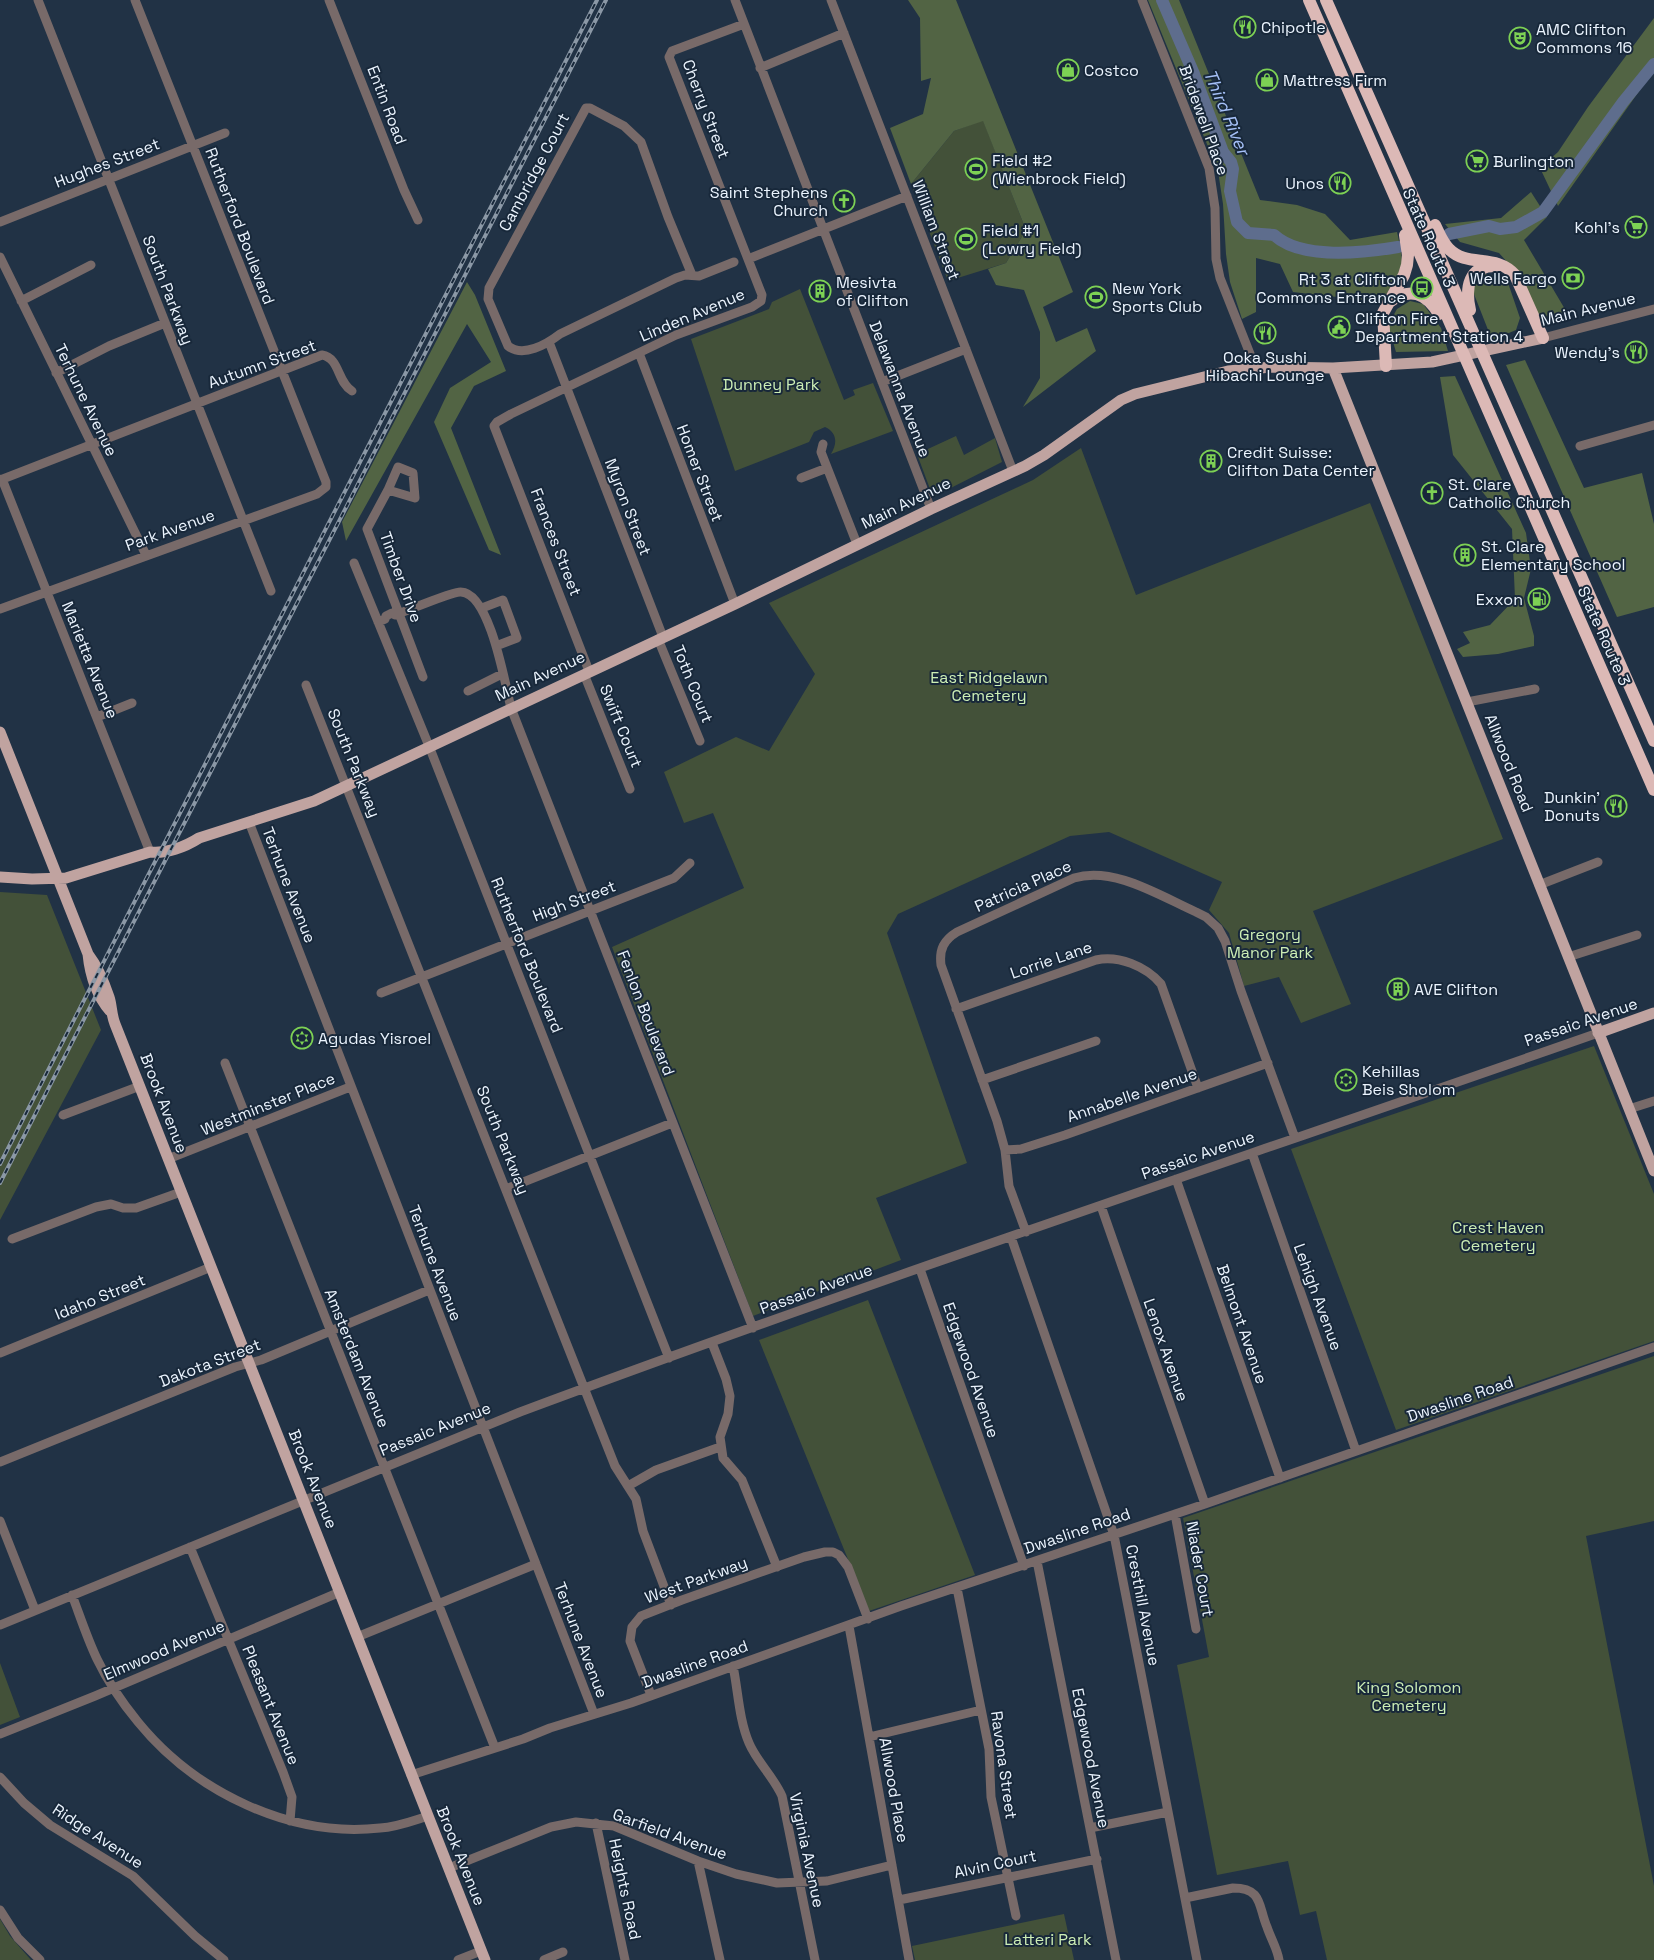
<svg xmlns="http://www.w3.org/2000/svg" width="1654" height="1960" font-family="'Space Grotesk',sans-serif">
<style>
.green{fill:#435139}
.forest{fill:#526444}
.lines{fill:none;stroke-linecap:round;stroke-linejoin:round}
.river{stroke:#5e6d8d;stroke-width:12}
.minor{stroke:#786a69;stroke-width:9}
.major{stroke:#c0a3a0;stroke-width:11}
.highway{stroke:#dcb9b6;stroke-width:12}
.rail-casing{stroke:#8b98a6;stroke-width:4}
.rail{stroke:#18283a;stroke-width:2;stroke-dasharray:5.5;stroke-linecap:butt}
.labels{text-anchor:middle;dominant-baseline:central;stroke-width:4;stroke-linejoin:round;paint-order:stroke}
.poi-label{font-size:16px;fill:#ebf4fe;stroke:#18283a;text-anchor:start}
.street-label{font-size:16px;fill:#ebf4fe;stroke:#18283a}
.park-label{font-size:16px;fill:#cdeeb5;stroke:#18283a}
.water-label{font-size:18px;font-style:italic;fill:#a5c0f7;stroke:#18283a}
</style>
<rect width="100%" height="100%" fill="#213245"/>
<path class="green" d="M 983,120 L 1026,230 L 1006,263 L 948,281 L 911,184 L 954,131 Z
M 800,289 L 844,400 L 855,395 L 853,390 L 873,383 L 893,431 L 831,454 C 837,444 838,433 825,427 L 814,432 L 809,442 L 735,471 L 691,339 L 769,309 L 772,302 Z
M 956,436 L 964,455 L 995,438 L 1002,462 L 933,497 L 917,454 Z
M 1081,448 L 1136,595 L 1370,503 L 1503,839 L 1313,911 L 1351,1004 L 1301,1023 L 1279,977 L 1244,986 L 1229,933 L 1209,910 L 1222,882 L 1109,832 L 1070,836 L 898,914 L 887,933 L 967,1163 L 876,1198 L 901,1260 L 753,1316 L 612,947 L 744,888 L 713,813 L 684,823 L 664,772 L 736,737 L 769,751 L 815,674 L 769,603 L 1033,480 Z
M 0,892 L 47,895 L 101,1030 L 0,1220 Z
M 1594,1046 L 1654,1194 L 1654,1341 L 1396,1430 L 1291,1149 Z
M 868,1300 L 975,1575 L 869,1611 L 759,1340 Z
M 1654,1356 L 1654,1521 L 1586,1536 L 1654,1886 L 1654,1960 L 1327,1960 L 1316,1911 L 1300,1915 L 1288,1861 L 1217,1875 L 1177,1665 L 1209,1657 L 1183,1518 Z
M 0,1663 L 20,1717 L 0,1725 Z
M 1064,1914 L 1074,1960 L 915,1960 L 912,1946 Z
M 0,1919 L 10,1936 L 31,1960 L 0,1960 Z"/>
<path class="forest" d="M 908,0 L 956,0 L 1073,292 L 1043,307 L 1056,342 L 1087,328 L 1096,351 L 1023,407 L 1040,378 L 1040,332 L 1024,290 L 996,285 L 988,269 L 1006,263 L 1026,230 L 983,121 L 954,131 L 911,184 L 890,128 L 923,114 L 931,78 L 921,81 L 920,18 Z
M 1148,0 L 1179,0 L 1260,200 L 1297,205 L 1325,214 L 1350,240 L 1397,232 C 1406,272 1404,268 1381,302 L 1293,292 L 1280,264 L 1256,258 L 1256,312 L 1242,319 L 1230,282 L 1226,254 L 1223,204 L 1218,171 Z
M 1654,18 L 1654,70 L 1558,206 L 1540,168 L 1558,152 L 1588,107 Z
M 1531,192 L 1547,217 L 1524,240 L 1572,321 L 1565,317 L 1540,318 L 1516,272 L 1499,253 L 1460,242 L 1445,224 L 1501,218 Z
M 1485,274 L 1506,277 L 1520,318 L 1516,330 L 1492,340 L 1472,289 Z
M 467,282 L 475,295 L 506,371 L 474,386 L 451,428 L 501,555 L 489,550 L 434,422 L 450,388 L 491,362 L 467,324 L 346,541 L 342,522 Z
M 1410,301 L 1423,304 L 1441,328 L 1448,351 L 1396,352 L 1388,325 L 1397,309 Z
M 1525,360 L 1584,488 L 1642,473 L 1654,524 L 1654,607 L 1617,617 L 1506,365 Z
M 1455,376 L 1526,533 L 1531,569 L 1524,598 L 1534,636 L 1534,646 L 1498,654 L 1463,657 L 1457,649 L 1470,643 L 1463,632 L 1490,625 L 1515,599 L 1512,529 L 1453,455 L 1440,377 Z"/>
<g class="lines">
<path class="river" d="M 1162,0 L 1194,74 L 1223,152 L 1231,162 L 1233,169 L 1230,191 L 1237,222 L 1248,233 L 1274,235 C 1301,260 1363,253 1398,247
M 1449,234 L 1489,226 L 1500,229 L 1516,227 L 1543,212 L 1623,102 L 1654,64"/>
<path class="minor" d="M 38,0 L 271,591
M 329,0 L 404,190 L 418,220
M 735,0 L 931,509
M 831,0 L 1013,471
M 1142,0 L 1209,168 L 1215,208 L 1216,259 L 1220,278 L 1256,369
M 760,68 L 844,33
M 0,222 L 225,133
M 0,257 L 146,555
M 748,259 L 907,196
M 692,275 L 668,217 L 641,142 L 624,126 L 590,108 L 586,108 L 489,288 L 488,299 L 508,346 C 523,358 547,344 560,334 L 676,278 L 685,275 L 699,276 L 734,262
M 21,301 L 91,265
M 1543,338 L 1654,309
M 549,342 L 663,637
M 639,353 L 735,604
M 56,373 L 109,346 L 165,323
M 882,382 L 966,349
M 823,444 L 821,452 L 857,544
M 1580,446 L 1654,425
M 398,467 L 413,473 L 415,498 L 388,490 Z
M 801,478 L 827,468
M 2,479 L 150,852
M 0,480 L 322,355 C 340,358 337,382 352,391
M 388,490 L 367,529 L 423,677
M 354,563 L 429,746 L 669,1358
M 482,608 L 503,600 L 517,638 L 496,646
M 0,609 L 317,494 L 326,487 L 326,482 L 135,0
M 378,622 L 385,619 L 386,616 L 392,613 L 395,615 C 407,611 453,591 461,592 C 490,593 505,684 511,708 L 753,1328
M 658,639 L 700,741
M 589,671 L 494,426 L 497,422 L 511,414 L 676,335 L 752,307 L 761,301 L 762,295 L 669,57 L 672,51 L 744,24
M 584,674 L 630,789
M 306,685 L 615,1466 L 636,1499 L 643,1531 L 671,1605
M 468,691 L 502,674
M 1467,702 L 1535,689
M 97,717 L 132,703
M 249,822 L 594,1714
M 1539,885 L 1598,862
M 1568,957 L 1637,935
M 381,993 L 674,878 L 690,863
M 956,1009 L 1096,960 C 1118,955 1146,966 1161,984 L 1198,1088
M 225,1063 L 495,1748
M 982,1080 L 1096,1041
M 1629,1109 L 1654,1101
M 63,1115 L 140,1086
M 1005,1150 L 1021,1149 L 1065,1135 L 1268,1063
M 1252,1153 L 1356,1451
M 168,1159 L 350,1087
M 1176,1179 L 1280,1478
M 506,1189 L 672,1123
M 1101,1206 L 1205,1504
M 1026,1232 L 1009,1186 L 1005,1150 L 997,1121 L 941,965 C 939,949 944,940 957,932 L 1074,878 C 1114,866 1160,896 1196,912 L 1206,917 L 1218,928 L 1225,941 L 1241,991 L 1295,1138
M 1011,1237 L 1114,1535 L 1197,1960
M 12,1239 L 96,1207 L 111,1204 L 123,1208 L 136,1208 L 181,1192
M 920,1269 L 1024,1566
M 712,1343 L 726,1379 L 730,1396 L 728,1414 L 720,1437 L 723,1458 L 742,1480 L 777,1567
M 0,1353 L 211,1267
M 0,1462 L 235,1367 L 261,1360 L 429,1290
M 628,1486 L 656,1470 L 720,1447
M 1175,1514 L 1196,1629
M 0,1521 L 35,1610
M 190,1547 L 283,1772 L 292,1797 L 290,1821
M 1037,1561 L 1116,1960
M 957,1588 L 989,1749 L 991,1797 L 1016,1916
M 72,1595 C 80,1616 87,1638 97,1659 C 107,1680 124,1705 138,1722 C 195,1792 290,1838 380,1828 C 397,1827 412,1821 428,1816
M 0,1625 L 520,1412 C 877,1279 1239,1159 1598,1033
M 849,1626 L 909,1960
M 357,1637 L 536,1564
M 733,1666 C 738,1690 739,1720 749,1743 C 757,1762 773,1776 782,1796 L 815,1960
M 651,1695 L 630,1641 L 632,1627 L 641,1616 L 682,1600 L 804,1557 L 825,1552 L 833,1552 L 839,1555 L 848,1567 L 868,1619
M 0,1734 L 95,1696 L 340,1592
M 869,1737 L 981,1710
M 411,1775 L 523,1739 L 550,1728 L 631,1703 L 901,1606 L 1205,1504 L 1654,1347
M 0,1777 L 24,1803 L 50,1825 L 133,1876 L 195,1936 L 224,1960
M 596,1823 L 625,1960
M 1090,1828 L 1168,1812
M 698,1861 L 720,1960
M 449,1868 L 551,1827 L 576,1822 L 614,1826 L 698,1861 L 736,1874 L 777,1883 L 827,1881 L 892,1865
M 1185,1898 L 1233,1888 C 1263,1888 1258,1906 1267,1927 C 1271,1939 1277,1948 1279,1960
M 899,1900 L 1097,1859
M 0,1910 L 18,1938 L 40,1960
M 458,1960 L 481,1951
M 544,1960 L 563,1952"/>
<path class="major" d="M 1333,368 L 1654,1171
M 0,732 L 88,954 C 90,974 97,996 110,1011
M 0,877 L 32,879 L 66,878 L 150,852 C 166,854 185,847 199,838 L 314,801 L 735,604 L 931,509 L 1025,466 L 1044,455 L 1121,400 L 1135,394 L 1228,371 L 1272,367 L 1333,368 L 1432,362 L 1543,338
M 88,954 C 98,967 104,982 109,997 C 112,1006 111,1014 115,1024 L 485,1960
M 1598,1033 L 1654,1013"/>
<path class="highway" d="M 1309,0 L 1654,790
M 1326,0 L 1654,741
M 1435,225 C 1439,233 1442,242 1449,249 C 1467,268 1496,253 1515,275 L 1543,338
M 1388,303 C 1410,286 1426,293 1439,314
M 1470,310 C 1465,288 1468,265 1497,266
M 1386,366 L 1383,313 L 1404,275 L 1407,265 L 1408,255 L 1405,235"/>
<g class="rail-casing">
<path id="rail" d="M 0,1164 L 597,0
M 0,1183 L 606,0"/>
</g>
<use href="#rail" class="rail"/>
</g>
<defs>
<g id="restaurant-ring" transform="scale(1.125)"><circle r="9.5" fill="#18283a" stroke="#7dd154" stroke-width="1.5"/><path d="M-5-6h1v4h1v-4h1v4h1v-4h1v5L-1.5 .5V6h-2V.5L-5-1ZM5-6V6H3V1.5H1.5Q1.5-4 5-6Z" fill="#7dd154"/></g>
<g id="theatre-ring" transform="scale(1.125)"><circle r="9.5" fill="#18283a" stroke="#7dd154" stroke-width="1.5"/><path d="M-5-5.5Q0-4 5-5.5V0Q5 5 0 6Q-5 5-5 0ZM-3.3-2.5H-1v1.5H-3.3ZM1-2.5H3.3v1.5H1ZM-2.8 1Q0 5.5 2.8 1Z" fill="#7dd154"/></g>
<g id="shop-ring" transform="scale(1.125)"><circle r="9.5" fill="#18283a" stroke="#7dd154" stroke-width="1.5"/><path d="M-5-2.5h2.3a2.7 3.5 0 0 1 5.4 0H5L5.5 6h-11ZM-1.5-2.5h3a1.5 2.3 0 0 0-3 0Z" fill="#7dd154"/></g>
<g id="supermarket-ring" transform="scale(1.125)"><circle r="9.5" fill="#18283a" stroke="#7dd154" stroke-width="1.5"/><path d="M-6-5.5h2.5l.6 2H6L4.5 2H-2.5L-4.4-4H-6ZM-1.5 3.2a1.3 1.3 0 1 0 .1 0ZM3 3.2a1.3 1.3 0 1 0 .1 0Z" fill="#7dd154"/></g>
<g id="stadium-ring" transform="scale(1.125)"><circle r="9.5" fill="#18283a" stroke="#7dd154" stroke-width="1.5"/><path d="M0-5a6.5 5 0 1 0 0 10a6.5 5 0 1 0 0-10ZM-3.5-1.8h7v3.6h-7Z" fill="#7dd154"/></g>
<g id="church-ring" transform="scale(1.125)"><circle r="9.5" fill="#18283a" stroke="#7dd154" stroke-width="1.5"/><path d="M-1.2-6h2.4v3.5h3.3v2.4h-3.3V6h-2.4V-.1h-3.3v-2.4h3.3Z" fill="#7dd154"/></g>
<g id="bank-ring" transform="scale(1.125)"><circle r="9.5" fill="#18283a" stroke="#7dd154" stroke-width="1.5"/><path d="M-6-4H6V4H-6ZM0-2.3a2.3 2.3 0 1 0 0 4.6a2.3 2.3 0 1 0 0-4.6Z" fill="#7dd154"/></g>
<g id="bus-ring" transform="scale(1.125)"><circle r="9.5" fill="#18283a" stroke="#7dd154" stroke-width="1.5"/><path d="M-5-6H5V4H4V6H2V4H-2V6H-4V4H-5ZM-3.5-4V0h7V-4ZM-3.5 1.2v1.5H-2V1.2ZM2 1.2v1.5H3.5V1.2Z" fill="#7dd154"/></g>
<g id="building-ring" transform="scale(1.125)"><circle r="9.5" fill="#18283a" stroke="#7dd154" stroke-width="1.5"/><path d="M-4-6H4V6H1V3H-1V6H-4ZM-2.5-4.3h1.7v1.8h-1.7ZM.8-4.3h1.7v1.8H.8ZM-2.5-1h1.7V.8h-1.7ZM.8-1h1.7V.8H.8Z" fill="#7dd154"/></g>
<g id="civic-ring" transform="scale(1.125)"><circle r="9.5" fill="#18283a" stroke="#7dd154" stroke-width="1.5"/><path d="M-.6-6.5H3V-4.5H.6V-3L4-1V1h2V6H-6V1h2V-1L-.6-3ZM-1.2 2.5V6h2.4V2.5Z" fill="#7dd154"/></g>
<g id="fuel-ring" transform="scale(1.125)"><circle r="9.5" fill="#18283a" stroke="#7dd154" stroke-width="1.5"/><path d="M-5.5-6h7V0h2V4h1.3V-2.5L3-4.5l.8-.8L6-3V5H2.5V1h-1V6h-7ZM-4.2-4.7v3.2H.2V-4.7Z" fill="#7dd154"/></g>
<g id="synagogue-ring" transform="scale(1.125)"><circle r="9.5" fill="#18283a" stroke="#7dd154" stroke-width="1.5"/><path d="M0-6.5L5.6 3.2H-5.6ZM0 6.5L5.6-3.2H-5.6Z" fill="#7dd154"/></g>
</defs>
<g fill-rule="evenodd">
<use href="#restaurant-ring" x="1245" y="27"/>
<use href="#theatre-ring" x="1520" y="38"/>
<use href="#shop-ring" x="1068" y="70"/>
<use href="#shop-ring" x="1267" y="80"/>
<use href="#supermarket-ring" x="1477" y="161"/>
<use href="#stadium-ring" x="976" y="169"/>
<use href="#restaurant-ring" x="1340" y="183"/>
<use href="#church-ring" x="844" y="201"/>
<use href="#supermarket-ring" x="1636" y="227"/>
<use href="#stadium-ring" x="966" y="239"/>
<use href="#bank-ring" x="1573" y="278"/>
<use href="#bus-ring" x="1422" y="288"/>
<use href="#building-ring" x="820" y="291"/>
<use href="#stadium-ring" x="1096" y="297"/>
<use href="#civic-ring" x="1339" y="327"/>
<use href="#restaurant-ring" x="1265" y="333"/>
<use href="#restaurant-ring" x="1636" y="352"/>
<use href="#building-ring" x="1211" y="461"/>
<use href="#church-ring" x="1432" y="493"/>
<use href="#building-ring" x="1465" y="555"/>
<use href="#fuel-ring" x="1539" y="599"/>
<use href="#restaurant-ring" x="1616" y="806"/>
<use href="#building-ring" x="1398" y="989"/>
<use href="#synagogue-ring" x="302" y="1038"/>
<use href="#synagogue-ring" x="1346" y="1080"/>
</g>
<g class="labels">
<g class="poi-label">
<text x="1261" y="27">Chipotle</text>
<text x="1536" y="29">AMC Clifton<tspan x="1536" dy="18">Commons 16</tspan></text>
<text x="1084" y="70">Costco</text>
<text x="1283" y="80">Mattress Firm</text>
<text x="992" y="160">Field #2<tspan x="992" dy="18">(Wienbrock Field)</tspan></text>
<text x="1493" y="161">Burlington</text>
<text x="1324" y="183" text-anchor="end">Unos</text>
<text x="828" y="192" text-anchor="end">Saint Stephens<tspan x="828" dy="18">Church</tspan></text>
<text x="1620" y="227" text-anchor="end">Kohl's</text>
<text x="982" y="230">Field #1<tspan x="982" dy="18">(Lowry Field)</tspan></text>
<text x="1557" y="278" text-anchor="end">Wells Fargo</text>
<text x="1406" y="279" text-anchor="end">Rt 3 at Clifton<tspan x="1406" dy="18">Commons Entrance</tspan></text>
<text x="836" y="282">Mesivta<tspan x="836" dy="18">of Clifton</tspan></text>
<text x="1112" y="288">New York<tspan x="1112" dy="18">Sports Club</tspan></text>
<text x="1355" y="318">Clifton Fire<tspan x="1355" dy="18">Department Station 4</tspan></text>
<text x="1620" y="352" text-anchor="end">Wendy's</text>
<text x="1265" y="357" text-anchor="middle">Ooka Sushi<tspan x="1265" dy="18">Hibachi Lounge</tspan></text>
<text x="1227" y="452">Credit Suisse:<tspan x="1227" dy="18">Clifton Data Center</tspan></text>
<text x="1448" y="484">St. Clare<tspan x="1448" dy="18">Catholic Church</tspan></text>
<text x="1481" y="546">St. Clare<tspan x="1481" dy="18">Elementary School</tspan></text>
<text x="1523" y="599" text-anchor="end">Exxon</text>
<text x="1600" y="797" text-anchor="end">Dunkin'<tspan x="1600" dy="18">Donuts</tspan></text>
<text x="1414" y="989">AVE Clifton</text>
<text x="318" y="1038">Agudas Yisroel</text>
<text x="1362" y="1071">Kehillas<tspan x="1362" dy="18">Beis Sholom</tspan></text>
</g>
<g class="street-label">
<text transform="translate(387 105) rotate(69)">Entin Road</text>
<text transform="translate(706 109) rotate(69)">Cherry Street</text>
<text transform="translate(1204 120) rotate(70)">Bridewell Place</text>
<text transform="translate(107 163) rotate(-21)">Hughes Street</text>
<text transform="translate(534 172) rotate(-62)">Cambridge Court</text>
<text transform="translate(240 226) rotate(69)">Rutherford Boulevard</text>
<text transform="translate(936 230) rotate(69)">William Street</text>
<text transform="translate(1429 238) rotate(66)">State Route 3</text>
<text transform="translate(168 290) rotate(69)">South Parkway</text>
<text transform="translate(1588 309) rotate(-14)">Main Avenue</text>
<text transform="translate(692 315) rotate(-23)">Linden Avenue</text>
<text transform="translate(262 364) rotate(-20)">Autumn Street</text>
<text transform="translate(900 389) rotate(69)">Delawanna Avenue</text>
<text transform="translate(86 400) rotate(64)">Terhune Avenue</text>
<text transform="translate(700 473) rotate(69)">Homer Street</text>
<text transform="translate(906 503) rotate(-26)">Main Avenue</text>
<text transform="translate(628 507) rotate(69)">Myron Street</text>
<text transform="translate(170 530) rotate(-20)">Park Avenue</text>
<text transform="translate(556 542) rotate(69)">Frances Street</text>
<text transform="translate(401 577) rotate(70)">Timber Drive</text>
<text transform="translate(1604 636) rotate(66)">State Route 3</text>
<text transform="translate(90 660) rotate(68)">Marietta Avenue</text>
<text transform="translate(540 676) rotate(-25)">Main Avenue</text>
<text transform="translate(693 684) rotate(68)">Toth Court</text>
<text transform="translate(621 726) rotate(68)">Swift Court</text>
<text transform="translate(354 763) rotate(68)">South Parkway</text>
<text transform="translate(1509 763) rotate(68)">Allwood Road</text>
<text transform="translate(289 885) rotate(69)">Terhune Avenue</text>
<text transform="translate(1023 886) rotate(-24)">Patricia Place</text>
<text transform="translate(574 901) rotate(-21)">High Street</text>
<text transform="translate(527 955) rotate(68)">Rutherford Boulevard</text>
<text transform="translate(1051 960) rotate(-19)">Lorrie Lane</text>
<text transform="translate(646 1013) rotate(69)">Fenlon Boulevard</text>
<text transform="translate(1581 1022) rotate(-19)">Passaic Avenue</text>
<text transform="translate(1132 1095) rotate(-19)">Annabelle Avenue</text>
<text transform="translate(164 1103) rotate(69)">Brook Avenue</text>
<text transform="translate(268 1104) rotate(-22)">Westminster Place</text>
<text transform="translate(503 1140) rotate(68)">South Parkway</text>
<text transform="translate(1198 1155) rotate(-19)">Passaic Avenue</text>
<text transform="translate(435 1263) rotate(69)">Terhune Avenue</text>
<text transform="translate(816 1289) rotate(-20)">Passaic Avenue</text>
<text transform="translate(100 1297) rotate(-22)">Idaho Street</text>
<text transform="translate(1318 1297) rotate(70)">Lehigh Avenue</text>
<text transform="translate(1242 1324) rotate(71)">Belmont Avenue</text>
<text transform="translate(1166 1350) rotate(71)">Lenox Avenue</text>
<text transform="translate(357 1358) rotate(68)">Amsterdam Avenue</text>
<text transform="translate(210 1363) rotate(-21)">Dakota Street</text>
<text transform="translate(971 1370) rotate(71)">Edgewood Avenue</text>
<text transform="translate(1460 1399) rotate(-19)">Dwasline Road</text>
<text transform="translate(435 1429) rotate(-22)">Passaic Avenue</text>
<text transform="translate(313 1479) rotate(68)">Brook Avenue</text>
<text transform="translate(1077 1531) rotate(-19)">Dwasline Road</text>
<text transform="translate(1200 1569) rotate(80)">Niader Court</text>
<text transform="translate(696 1580) rotate(-20)">West Parkway</text>
<text transform="translate(1143 1605) rotate(79)">Cresthill Avenue</text>
<text transform="translate(581 1640) rotate(69)">Terhune Avenue</text>
<text transform="translate(164 1650) rotate(-23)">Elmwood Avenue</text>
<text transform="translate(695 1664) rotate(-20)">Dwasline Road</text>
<text transform="translate(271 1705) rotate(68)">Pleasant Avenue</text>
<text transform="translate(1091 1758) rotate(79)">Edgewood Avenue</text>
<text transform="translate(1004 1765) rotate(82)">Ravona Street</text>
<text transform="translate(894 1790) rotate(80)">Allwood Place</text>
<text transform="translate(670 1834) rotate(20)">Garfield Avenue</text>
<text transform="translate(98 1836) rotate(33)">Ridge Avenue</text>
<text transform="translate(807 1850) rotate(78)">Virginia Avenue</text>
<text transform="translate(461 1856) rotate(68)">Brook Avenue</text>
<text transform="translate(995 1864) rotate(-12)">Alvin Court</text>
<text transform="translate(625 1889) rotate(78)">Heights Road</text>
</g>
<g class="park-label">
<text x="771" y="384">Dunney Park</text>
<text x="989" y="677">East Ridgelawn<tspan x="989" dy="18">Cemetery</tspan></text>
<text x="1270" y="934">Gregory<tspan x="1270" dy="18">Manor Park</tspan></text>
<text x="1498" y="1227">Crest Haven<tspan x="1498" dy="18">Cemetery</tspan></text>
<text x="1409" y="1687">King Solomon<tspan x="1409" dy="18">Cemetery</tspan></text>
<text x="1048" y="1939">Latteri Park</text>
</g>
<g class="water-label">
<text transform="translate(1227 112) rotate(67)">Third River</text>
</g>
</g>
</svg>
